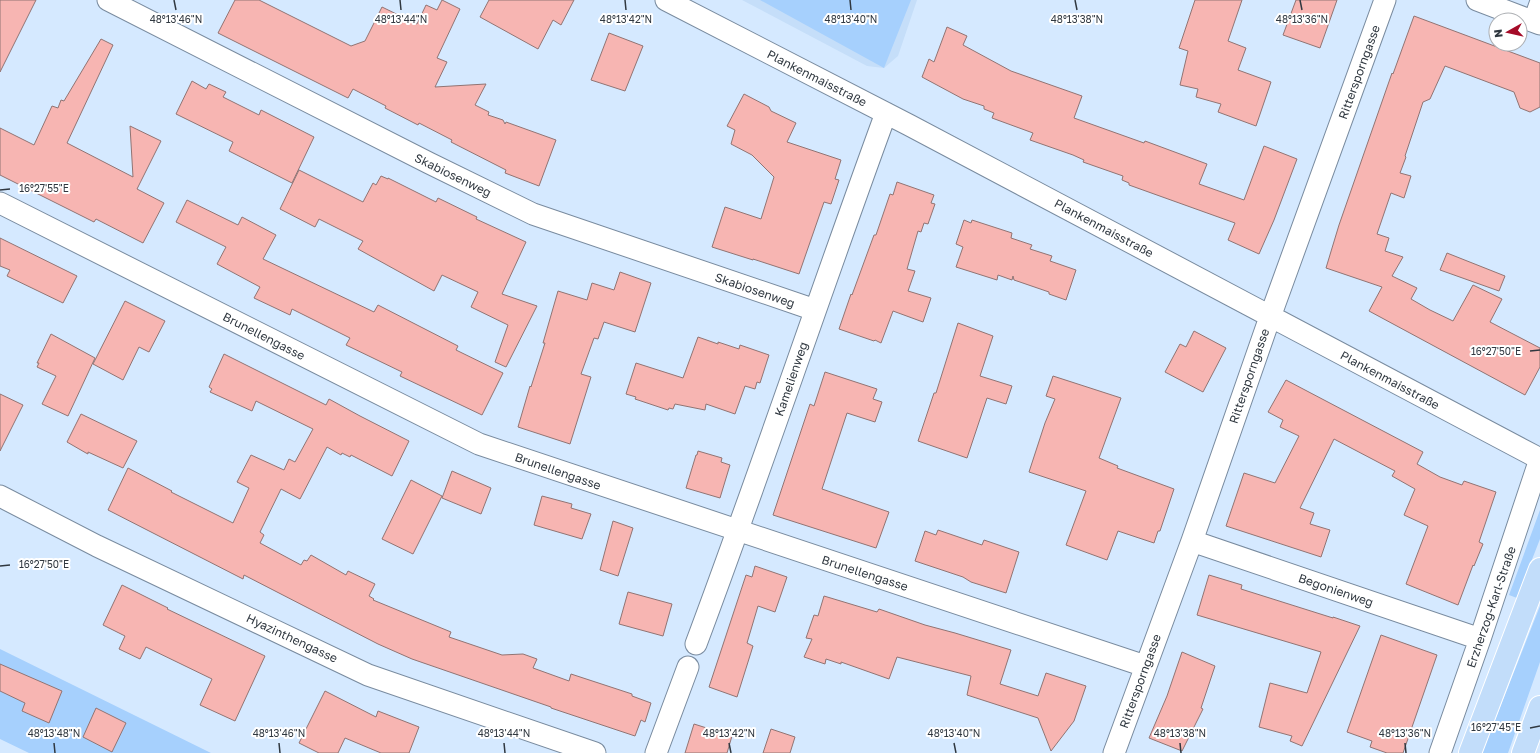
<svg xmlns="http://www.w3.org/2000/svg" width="1540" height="753" font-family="'Golos Text',sans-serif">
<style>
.built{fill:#c5def9}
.green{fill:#a6d0fd}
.building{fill:#f7b5b2;stroke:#917473}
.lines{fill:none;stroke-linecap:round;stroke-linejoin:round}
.street-casing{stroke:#798b9f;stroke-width:23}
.primary-casing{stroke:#fff;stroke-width:24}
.street{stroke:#fff;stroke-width:21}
.primary{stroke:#c2ddfa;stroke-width:22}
.ticks{fill:none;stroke:#303840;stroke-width:1.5}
.labels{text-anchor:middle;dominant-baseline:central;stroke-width:4;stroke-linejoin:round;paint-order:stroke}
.street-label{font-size:12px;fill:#303840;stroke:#fff}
.ticks-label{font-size:10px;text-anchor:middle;fill:#303840;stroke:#fff;stroke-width:4;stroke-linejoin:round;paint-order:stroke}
</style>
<rect width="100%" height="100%" fill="#d5e9ff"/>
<path class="built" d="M 742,0 L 917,0 L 898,56 L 884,68 L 867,66 Z"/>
<path class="green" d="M 760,0 L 911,0 L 884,68 Z
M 1540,510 L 1540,539 L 1517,598 L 1509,595 Z
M 1540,606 L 1540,662 L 1508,753 L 1482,753 Z
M 0,649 L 211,753 L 29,753 L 0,739 Z"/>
<path class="building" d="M 0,0 L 36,0 L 0,72 Z
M 235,0 L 259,0 L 351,46 L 365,41 L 382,7 L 417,24 L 426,5 L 437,10 L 442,0 L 460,9 L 437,58 L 447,62 L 435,87 L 486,84 L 475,105 L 489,112 L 488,115 L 503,120 L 505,124 L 506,122 L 556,140 L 539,186 L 505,173 L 506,170 L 451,142 L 452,140 L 419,123 L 418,125 L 385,108 L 386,106 L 353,89 L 348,98 L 218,33 Z
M 489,0 L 574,0 L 561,25 L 553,20 L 538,49 L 480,17 Z
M 1195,0 L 1242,0 L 1228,41 L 1246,48 L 1238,70 L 1271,82 L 1256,126 L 1218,112 L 1221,104 L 1196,97 L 1198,89 L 1180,85 L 1188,51 L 1179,48 Z
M 1296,0 L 1337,0 L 1320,48 L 1283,35 Z
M 1414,16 L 1540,63 L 1540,107 L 1530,112 L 1520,108 L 1514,92 L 1445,66 L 1430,99 L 1423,102 L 1405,156 L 1406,157 L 1400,173 L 1411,176 L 1404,198 L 1391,193 L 1377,234 L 1389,238 L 1385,251 L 1403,257 L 1392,276 L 1417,288 L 1411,299 L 1430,310 L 1453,321 L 1473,285 L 1502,299 L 1490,322 L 1540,348 L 1540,367 L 1525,395 L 1369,311 L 1382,287 L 1326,268 L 1339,225 L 1392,73 L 1393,74 Z
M 947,27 L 967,36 L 963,45 L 1011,71 L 1082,96 L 1074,118 L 1144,143 L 1145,141 L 1207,164 L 1199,184 L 1244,200 L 1264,146 L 1297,159 L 1274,220 L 1259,254 L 1228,240 L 1235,223 L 1129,185 L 1129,183 L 1122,180 L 1123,176 L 1083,162 L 1084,160 L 1073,155 L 1030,140 L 1033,133 L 992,118 L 994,113 L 984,109 L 984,106 L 963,99 L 922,77 L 929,59 L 934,62 Z
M 609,33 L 643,46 L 625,91 L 591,80 Z
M 101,39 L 113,45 L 67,143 L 133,177 L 130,126 L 161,141 L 137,189 L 164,203 L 143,243 L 96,219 L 94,222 L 0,175 L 0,128 L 34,145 L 52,106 L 58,108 L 61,100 L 64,101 Z
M 192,81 L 206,89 L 209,84 L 226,92 L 223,97 L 259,115 L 261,110 L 314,137 L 292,183 L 229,151 L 233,142 L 176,114 Z
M 744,94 L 769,107 L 771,111 L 796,123 L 787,142 L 841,160 L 835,179 L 839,180 L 831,204 L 824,202 L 799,274 L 753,259 L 753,260 L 712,247 L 725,207 L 761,219 L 774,177 L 752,155 L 731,144 L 735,130 L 727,126 Z
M 299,170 L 363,202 L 373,183 L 376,185 L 381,176 L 388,179 L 388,178 L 436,202 L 438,198 L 477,217 L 476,219 L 526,242 L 502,294 L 537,306 L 506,367 L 495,362 L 508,325 L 471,307 L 478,292 L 442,275 L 434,291 L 358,249 L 363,241 L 319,219 L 315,227 L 280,209 Z
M 897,182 L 934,195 L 931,203 L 935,204 L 928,224 L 924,223 L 921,232 L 918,231 L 907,269 L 915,271 L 908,291 L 931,298 L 923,322 L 893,311 L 881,343 L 875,340 L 874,341 L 839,329 L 851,294 L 852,295 L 874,235 L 876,235 L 890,194 L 893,195 Z
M 187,200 L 238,225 L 242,217 L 276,235 L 263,259 L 374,312 L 378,305 L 458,346 L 456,350 L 503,373 L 482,415 L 400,376 L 402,372 L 346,345 L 350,338 L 292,309 L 290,315 L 254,298 L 260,287 L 217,264 L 226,247 L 176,222 Z
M 964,220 L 971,223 L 972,220 L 1012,233 L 1011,238 L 1032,245 L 1030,249 L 1052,256 L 1050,261 L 1076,270 L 1066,300 L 1049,294 L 1049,292 L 1014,280 L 1013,276 L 1012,280 L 998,275 L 997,280 L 956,267 L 963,247 L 956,244 Z
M 0,238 L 77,276 L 63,303 L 7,276 L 10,270 L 0,266 Z
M 1447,253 L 1505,276 L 1499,291 L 1440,270 Z
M 620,272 L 651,283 L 635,332 L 604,322 L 598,339 L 594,338 L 581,374 L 591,377 L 570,444 L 518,427 L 530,386 L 531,387 L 545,343 L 543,343 L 558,291 L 587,300 L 592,283 L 614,290 Z
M 125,301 L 165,321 L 149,352 L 139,347 L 123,380 L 93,364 Z
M 958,323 L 993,336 L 980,376 L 1012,386 L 1006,404 L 987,398 L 967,458 L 918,441 L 934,393 L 936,393 Z
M 1194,331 L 1226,348 L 1203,392 L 1165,372 L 1180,344 L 1186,347 Z
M 51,334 L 95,358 L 68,416 L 42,404 L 56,376 L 37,367 L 39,363 L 37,363 Z
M 698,337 L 718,344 L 718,342 L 739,349 L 740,345 L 769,355 L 760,383 L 757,382 L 755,389 L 745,386 L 735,414 L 706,404 L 705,410 L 675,404 L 673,409 L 669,408 L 668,410 L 635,399 L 636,397 L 626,394 L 636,363 L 683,378 Z
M 224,354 L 326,405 L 329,399 L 360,416 L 409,441 L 392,476 L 351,455 L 350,457 L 342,453 L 341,455 L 327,447 L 300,499 L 281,489 L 260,532 L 264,535 L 260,543 L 301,565 L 304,560 L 307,561 L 311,555 L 346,575 L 348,571 L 375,584 L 369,596 L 374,599 L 373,600 L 451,632 L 449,637 L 502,655 L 523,654 L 537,659 L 533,668 L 569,681 L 571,674 L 632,694 L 632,696 L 651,703 L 645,722 L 641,720 L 635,736 L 551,708 L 551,707 L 412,659 L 378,644 L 244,575 L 243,579 L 108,510 L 128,468 L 172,491 L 171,492 L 233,523 L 249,488 L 237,482 L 251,455 L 284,470 L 289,459 L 295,462 L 313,429 L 256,401 L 252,411 L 210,392 L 212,389 L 209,387 Z
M 825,372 L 877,389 L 873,399 L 882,402 L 875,422 L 847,413 L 822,489 L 889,512 L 876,548 L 773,515 L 810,404 L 814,406 Z
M 1053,376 L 1121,398 L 1099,458 L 1118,466 L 1117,468 L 1174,489 L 1160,531 L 1158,531 L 1154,543 L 1118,531 L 1107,560 L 1066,545 L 1086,491 L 1029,472 L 1045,423 L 1055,399 L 1046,396 Z
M 1286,380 L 1423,452 L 1417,464 L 1440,477 L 1462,485 L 1464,481 L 1496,492 L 1479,542 L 1483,544 L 1474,566 L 1473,565 L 1458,605 L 1406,584 L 1428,526 L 1404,515 L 1415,489 L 1392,476 L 1395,471 L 1334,439 L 1300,508 L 1314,513 L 1310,524 L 1330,530 L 1321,557 L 1226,526 L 1244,473 L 1275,483 L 1299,436 L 1280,427 L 1283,420 L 1268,412 Z
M 0,394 L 23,405 L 0,451 Z
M 81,414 L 137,441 L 123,468 L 88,452 L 88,454 L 86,453 L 67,442 Z
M 698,451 L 722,458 L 721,462 L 730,465 L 720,498 L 686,488 L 696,455 L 697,455 Z
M 452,471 L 491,488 L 481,514 L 442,498 Z
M 411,480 L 442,496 L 413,554 L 382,539 Z
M 542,496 L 572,504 L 571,508 L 591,514 L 582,539 L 534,525 Z
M 613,521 L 633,528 L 618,576 L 600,570 Z
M 938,530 L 982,545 L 984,540 L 1019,552 L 1006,593 L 971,582 L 963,577 L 915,561 L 925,531 L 936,535 Z
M 755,566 L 787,577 L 775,612 L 758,606 L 747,643 L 753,646 L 737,697 L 709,687 L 746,575 L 752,577 Z
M 1209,575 L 1242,585 L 1241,589 L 1333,618 L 1333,617 L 1360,626 L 1302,746 L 1290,741 L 1292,736 L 1259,727 L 1270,683 L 1307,693 L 1321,652 L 1197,615 Z
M 122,585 L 168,608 L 167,609 L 265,656 L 235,721 L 200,705 L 212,679 L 146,647 L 140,659 L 119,649 L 125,636 L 103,625 Z
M 628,592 L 672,604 L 663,636 L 619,624 Z
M 824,596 L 877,612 L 879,609 L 925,625 L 955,633 L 1011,650 L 1000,684 L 1038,696 L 1046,673 L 1086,686 L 1074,721 L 1051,751 L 1038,718 L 967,695 L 971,676 L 897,657 L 889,679 L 841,662 L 841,664 L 826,659 L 825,664 L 804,657 L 812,639 L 806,638 L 814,615 L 818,616 Z
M 1381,635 L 1437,655 L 1403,753 L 1387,753 L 1370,747 L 1372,741 L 1347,732 Z
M 1182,652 L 1215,666 L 1201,708 L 1203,709 L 1182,751 L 1149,738 L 1167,696 Z
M 0,664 L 62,691 L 49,723 L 22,711 L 25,703 L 0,691 Z
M 325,691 L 376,717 L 378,711 L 419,727 L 409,753 L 381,753 L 345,738 L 338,753 L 319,753 L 299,743 Z
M 96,708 L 126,723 L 112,752 L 83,737 Z
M 694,724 L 732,736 L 727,753 L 685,753 Z
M 771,729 L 795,737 L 790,753 L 763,753 Z"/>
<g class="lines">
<g class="street-casing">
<path id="street" d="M 108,0 L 429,163 L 533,214 L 815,310
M 666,0 L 909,125 L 1540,459
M 1477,0 L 1540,24
M 1534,21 L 1540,4
M 0,203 L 479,444 L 1145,666
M 0,496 L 97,546 L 368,675 L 595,753
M 1192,541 L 1480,639
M 696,644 C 762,468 821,290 886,113
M 656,753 L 688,667
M 1114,753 L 1192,541 L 1270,317 L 1385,0
M 1440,753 L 1480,639 L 1540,459"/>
</g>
<g class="primary-casing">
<path id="primary" d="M 1470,753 L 1540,569
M 1523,753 L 1540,707"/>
</g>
<use href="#street" class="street"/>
<use href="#primary" class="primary"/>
</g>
<path class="ticks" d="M 174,0 L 176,10M 400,0 L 401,10M 625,0 L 626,10M 850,0 L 851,10M 1075,0 L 1077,10M 1300,0 L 1302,10M 0,190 L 10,189M 1530,351 L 1540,350M 0,566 L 10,565M 1530,728 L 1540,726M 54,743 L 55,753M 279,743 L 280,753M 504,743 L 505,753M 729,743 L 731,753M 954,743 L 956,753M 1180,743 L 1181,753M 1405,743 L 1406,753"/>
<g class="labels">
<g class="street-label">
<text transform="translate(1359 72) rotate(-70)">Rittersporngasse</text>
<text transform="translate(817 78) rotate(27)">Plankenmaisstraße</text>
<text transform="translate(453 175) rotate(26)">Skabiosenweg</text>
<text transform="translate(1104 228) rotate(28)">Plankenmaisstraße</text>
<text transform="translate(755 290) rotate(19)">Skabiosenweg</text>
<text transform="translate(264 336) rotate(27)">Brunellengasse</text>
<text transform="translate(1249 376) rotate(-71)">Rittersporngasse</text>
<text transform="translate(791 379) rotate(-71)">Kamelienweg</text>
<text transform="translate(1390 380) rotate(28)">Plankenmaisstraße</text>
<text transform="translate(558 471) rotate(19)">Brunellengasse</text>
<text transform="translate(865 573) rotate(18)">Brunellengasse</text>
<text transform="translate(1336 590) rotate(19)">Begonienweg</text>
<text transform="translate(1491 607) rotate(-71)">Erzherzog-Karl-Straße</text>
<text transform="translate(292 638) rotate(25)">Hyazinthengasse</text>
<text transform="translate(1140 681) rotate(-70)">Rittersporngasse</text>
</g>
</g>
<g class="ticks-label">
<text x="176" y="23">48°13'46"N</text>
<text x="401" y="23">48°13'44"N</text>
<text x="626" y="23">48°13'42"N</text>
<text x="851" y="23">48°13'40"N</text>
<text x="1077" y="23">48°13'38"N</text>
<text x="1302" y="23">48°13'36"N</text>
<text x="44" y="192">16°27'55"E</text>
<text x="1496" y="355">16°27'50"E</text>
<text x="44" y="568">16°27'50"E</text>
<text x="1496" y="731">16°27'45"E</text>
<text x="54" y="737">48°13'48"N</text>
<text x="279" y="737">48°13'46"N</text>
<text x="504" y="737">48°13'44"N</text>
<text x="729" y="737">48°13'42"N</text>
<text x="954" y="737">48°13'40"N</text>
<text x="1180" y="737">48°13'38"N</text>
<text x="1405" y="737">48°13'36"N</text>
</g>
<g transform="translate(1508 32) rotate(262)"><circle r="19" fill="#ffffff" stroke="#acafb3"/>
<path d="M0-3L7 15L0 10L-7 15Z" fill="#a50b28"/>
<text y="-6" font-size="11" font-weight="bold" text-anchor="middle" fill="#303840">N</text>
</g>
</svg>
